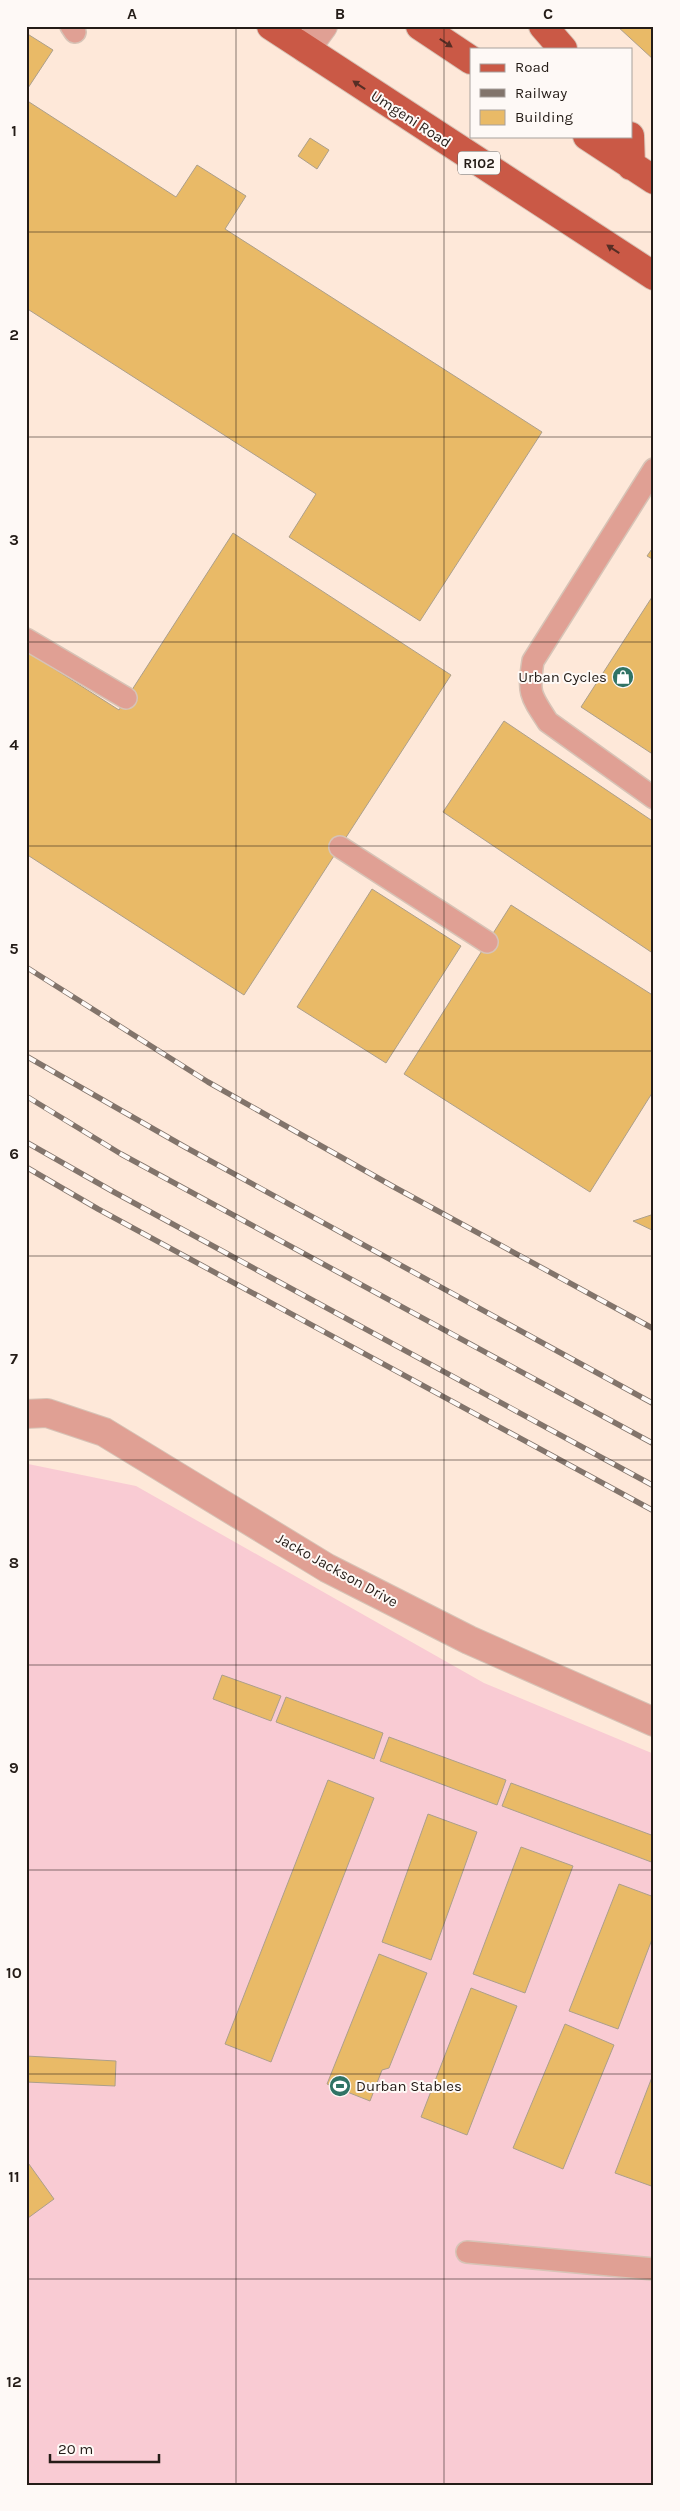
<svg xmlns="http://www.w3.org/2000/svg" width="680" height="2511" font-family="Karla,sans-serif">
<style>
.garden{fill:#f9cbd3}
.building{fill:#e9ba67;stroke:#ac9f8b}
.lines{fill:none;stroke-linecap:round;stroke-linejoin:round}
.service-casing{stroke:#d7c3b6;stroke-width:24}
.minor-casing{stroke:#d7c3b6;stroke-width:30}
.tertiary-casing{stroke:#d7c3b6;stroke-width:30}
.primary-casing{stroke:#d7c3b6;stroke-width:30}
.service{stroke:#e0a094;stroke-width:21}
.minor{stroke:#e0a094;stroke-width:28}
.tertiary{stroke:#e0a094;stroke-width:28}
.primary{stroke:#ca5946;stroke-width:28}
.rail-casing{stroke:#82746b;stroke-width:5.5}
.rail{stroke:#fef9f6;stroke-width:4;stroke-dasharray:11;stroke-linecap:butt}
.oneway{fill:#562e25}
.grid{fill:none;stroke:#241c17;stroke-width:1;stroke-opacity:0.55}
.labels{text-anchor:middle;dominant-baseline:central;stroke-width:4;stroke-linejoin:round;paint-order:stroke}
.shield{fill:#fef9f6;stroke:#655e5a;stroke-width:1}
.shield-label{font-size:14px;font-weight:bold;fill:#241c17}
.street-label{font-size:15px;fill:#241c17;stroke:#fef9f6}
.poi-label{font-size:15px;fill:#241c17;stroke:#fef9f6;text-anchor:end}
.neatline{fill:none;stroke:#241c17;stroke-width:2}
.grid-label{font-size:16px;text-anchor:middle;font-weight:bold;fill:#241c17}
</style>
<rect width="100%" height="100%" fill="#fee8d9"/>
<path class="garden" d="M 28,1464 L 136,1486 L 484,1683 L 654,1754 L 654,2485 L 26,2485 Z"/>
<path class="building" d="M 617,26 L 654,26 L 654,60 Z
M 26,33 L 53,50 L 26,91 Z
M 26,100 L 176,197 L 197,165 L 246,196 L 225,229 L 542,432 L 420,621 L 289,537 L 316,494 L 26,308 Z
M 310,138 L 329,150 L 317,169 L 298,156 Z
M 233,533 L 451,675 L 244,995 L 26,854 L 26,651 L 119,710 Z
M 654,546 L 654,560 L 647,556 Z
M 654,594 L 654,755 L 581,707 Z
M 504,721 L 654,822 L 654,954 L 443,812 Z
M 372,889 L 461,946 L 386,1063 L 297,1007 Z
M 511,905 L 654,996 L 654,1090 L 590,1192 L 404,1074 Z
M 654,1214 L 654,1231 L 633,1221 Z
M 222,1675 L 281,1696 L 271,1721 L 213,1699 Z
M 286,1697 L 383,1733 L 374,1759 L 276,1722 Z
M 389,1737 L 506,1780 L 497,1805 L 380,1761 Z
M 328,1780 L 374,1798 L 271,2062 L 225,2044 Z
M 511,1783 L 654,1836 L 654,1863 L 502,1806 Z
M 428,1814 L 477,1832 L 431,1960 L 382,1942 Z
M 521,1847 L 573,1866 L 525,1993 L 473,1974 Z
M 619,1884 L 654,1897 L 654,1934 L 618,2029 L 569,2011 Z
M 379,1954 L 427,1973 L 389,2068 L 382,2070 L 370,2101 L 327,2084 Z
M 471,1988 L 517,2006 L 467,2135 L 421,2117 Z
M 565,2024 L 614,2045 L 563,2169 L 513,2148 Z
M 26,2056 L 116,2061 L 115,2086 L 26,2082 Z
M 654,2072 L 654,2187 L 615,2173 Z
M 26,2160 L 54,2199 L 28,2218 L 26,2216 Z"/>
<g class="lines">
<g class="service-casing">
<path id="service" d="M 71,26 L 75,32
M 654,469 L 533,661 C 528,693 530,695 548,722 L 654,798
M 26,639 L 126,698
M 340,847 L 487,942
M 467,2252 L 654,2269"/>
</g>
<g class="minor-casing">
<path id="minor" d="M 26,1414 L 47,1413 L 104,1432 L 327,1568 L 469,1640 L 654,1722"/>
</g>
<g class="tertiary-casing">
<path id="tertiary" d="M 306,49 L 323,26"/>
</g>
<g class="primary-casing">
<path id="primary" d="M 271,26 L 654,276
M 420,26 L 471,60
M 543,26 L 563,49
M 587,136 L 654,180
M 630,136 L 631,166"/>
</g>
<use href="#service" class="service"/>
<use href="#minor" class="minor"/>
<use href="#tertiary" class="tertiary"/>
<use href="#primary" class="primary"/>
<g class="rail-casing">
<path id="rail" d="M 26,967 L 208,1082 L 394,1187 L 654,1329
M 26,1056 L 185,1147 L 654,1404
M 26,1096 L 121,1154 L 654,1444
M 26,1142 L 112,1191 L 654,1486
M 26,1167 L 98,1209 L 654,1511"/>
</g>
<use href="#rail" class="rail"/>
</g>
<defs><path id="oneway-solid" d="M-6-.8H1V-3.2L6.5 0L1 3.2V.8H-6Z" transform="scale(1.25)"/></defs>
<g class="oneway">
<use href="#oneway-solid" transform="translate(446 43) rotate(33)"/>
<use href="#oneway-solid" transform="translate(359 85) rotate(-146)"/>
<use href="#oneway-solid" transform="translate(613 249) rotate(-147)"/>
</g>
<path class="grid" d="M 236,26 L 236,2485M 444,26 L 444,2485M 26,232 L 654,232M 26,437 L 654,437M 26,642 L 654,642M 26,846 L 654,846M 26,1051 L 654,1051M 26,1256 L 654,1256M 26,1460 L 654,1460M 26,1665 L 654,1665M 26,1870 L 654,1870M 26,2074 L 654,2074M 26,2279 L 654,2279"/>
<defs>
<g id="shop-disc" transform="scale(1.125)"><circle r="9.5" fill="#307365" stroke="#fef9f6"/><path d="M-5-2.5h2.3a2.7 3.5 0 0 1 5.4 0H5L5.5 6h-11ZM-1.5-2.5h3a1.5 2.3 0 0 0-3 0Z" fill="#fff"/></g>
<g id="stadium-disc" transform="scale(1.125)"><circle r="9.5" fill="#307365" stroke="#fef9f6"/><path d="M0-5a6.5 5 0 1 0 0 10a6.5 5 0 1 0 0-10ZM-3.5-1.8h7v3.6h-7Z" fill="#fff"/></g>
</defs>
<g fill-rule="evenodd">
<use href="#shop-disc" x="623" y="677"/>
<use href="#stadium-disc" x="340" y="2086"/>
</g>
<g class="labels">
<rect class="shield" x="458" y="151.5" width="42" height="23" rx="4"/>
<g class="shield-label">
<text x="479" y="163">R102</text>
</g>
<g class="street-label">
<text transform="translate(411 119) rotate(33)">Umgeni Road</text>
<text transform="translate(337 1570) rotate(29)">Jacko Jackson Drive</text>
</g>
<g class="poi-label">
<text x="607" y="677">Urban Cycles</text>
<text x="356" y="2086" text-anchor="start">Durban Stables</text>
</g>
</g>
<rect width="680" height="2511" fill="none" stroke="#fef9f6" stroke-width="55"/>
<rect x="470" y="48" width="162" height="90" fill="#fef9f6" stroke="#a7a19d"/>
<rect x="480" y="64" width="25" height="8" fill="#ca5946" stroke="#a7a19d"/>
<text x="515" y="72" font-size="15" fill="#241c17">Road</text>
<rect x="480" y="89" width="25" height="8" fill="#82746b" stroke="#a7a19d"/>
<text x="515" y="98" font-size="15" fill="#241c17">Railway</text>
<rect x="480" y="110" width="25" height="15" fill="#e9ba67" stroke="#a7a19d"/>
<text x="515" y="122" font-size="15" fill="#241c17">Building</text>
<path d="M50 2454v8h109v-8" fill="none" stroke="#241c17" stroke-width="2.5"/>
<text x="58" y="2454" font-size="15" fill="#241c17" stroke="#fef9f6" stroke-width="4" paint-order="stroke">20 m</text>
<rect x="28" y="28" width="624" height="2456" class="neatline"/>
<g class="grid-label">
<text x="132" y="19">A</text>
<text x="340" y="19">B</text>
<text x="548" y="19">C</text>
<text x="14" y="136">1</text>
<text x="14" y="340">2</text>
<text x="14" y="545">3</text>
<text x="14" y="750">4</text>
<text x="14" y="954">5</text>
<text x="14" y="1159">6</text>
<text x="14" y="1364">7</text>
<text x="14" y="1568">8</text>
<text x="14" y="1773">9</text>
<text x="14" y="1978">10</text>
<text x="14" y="2182">11</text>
<text x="14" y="2387">12</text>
</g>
</svg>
